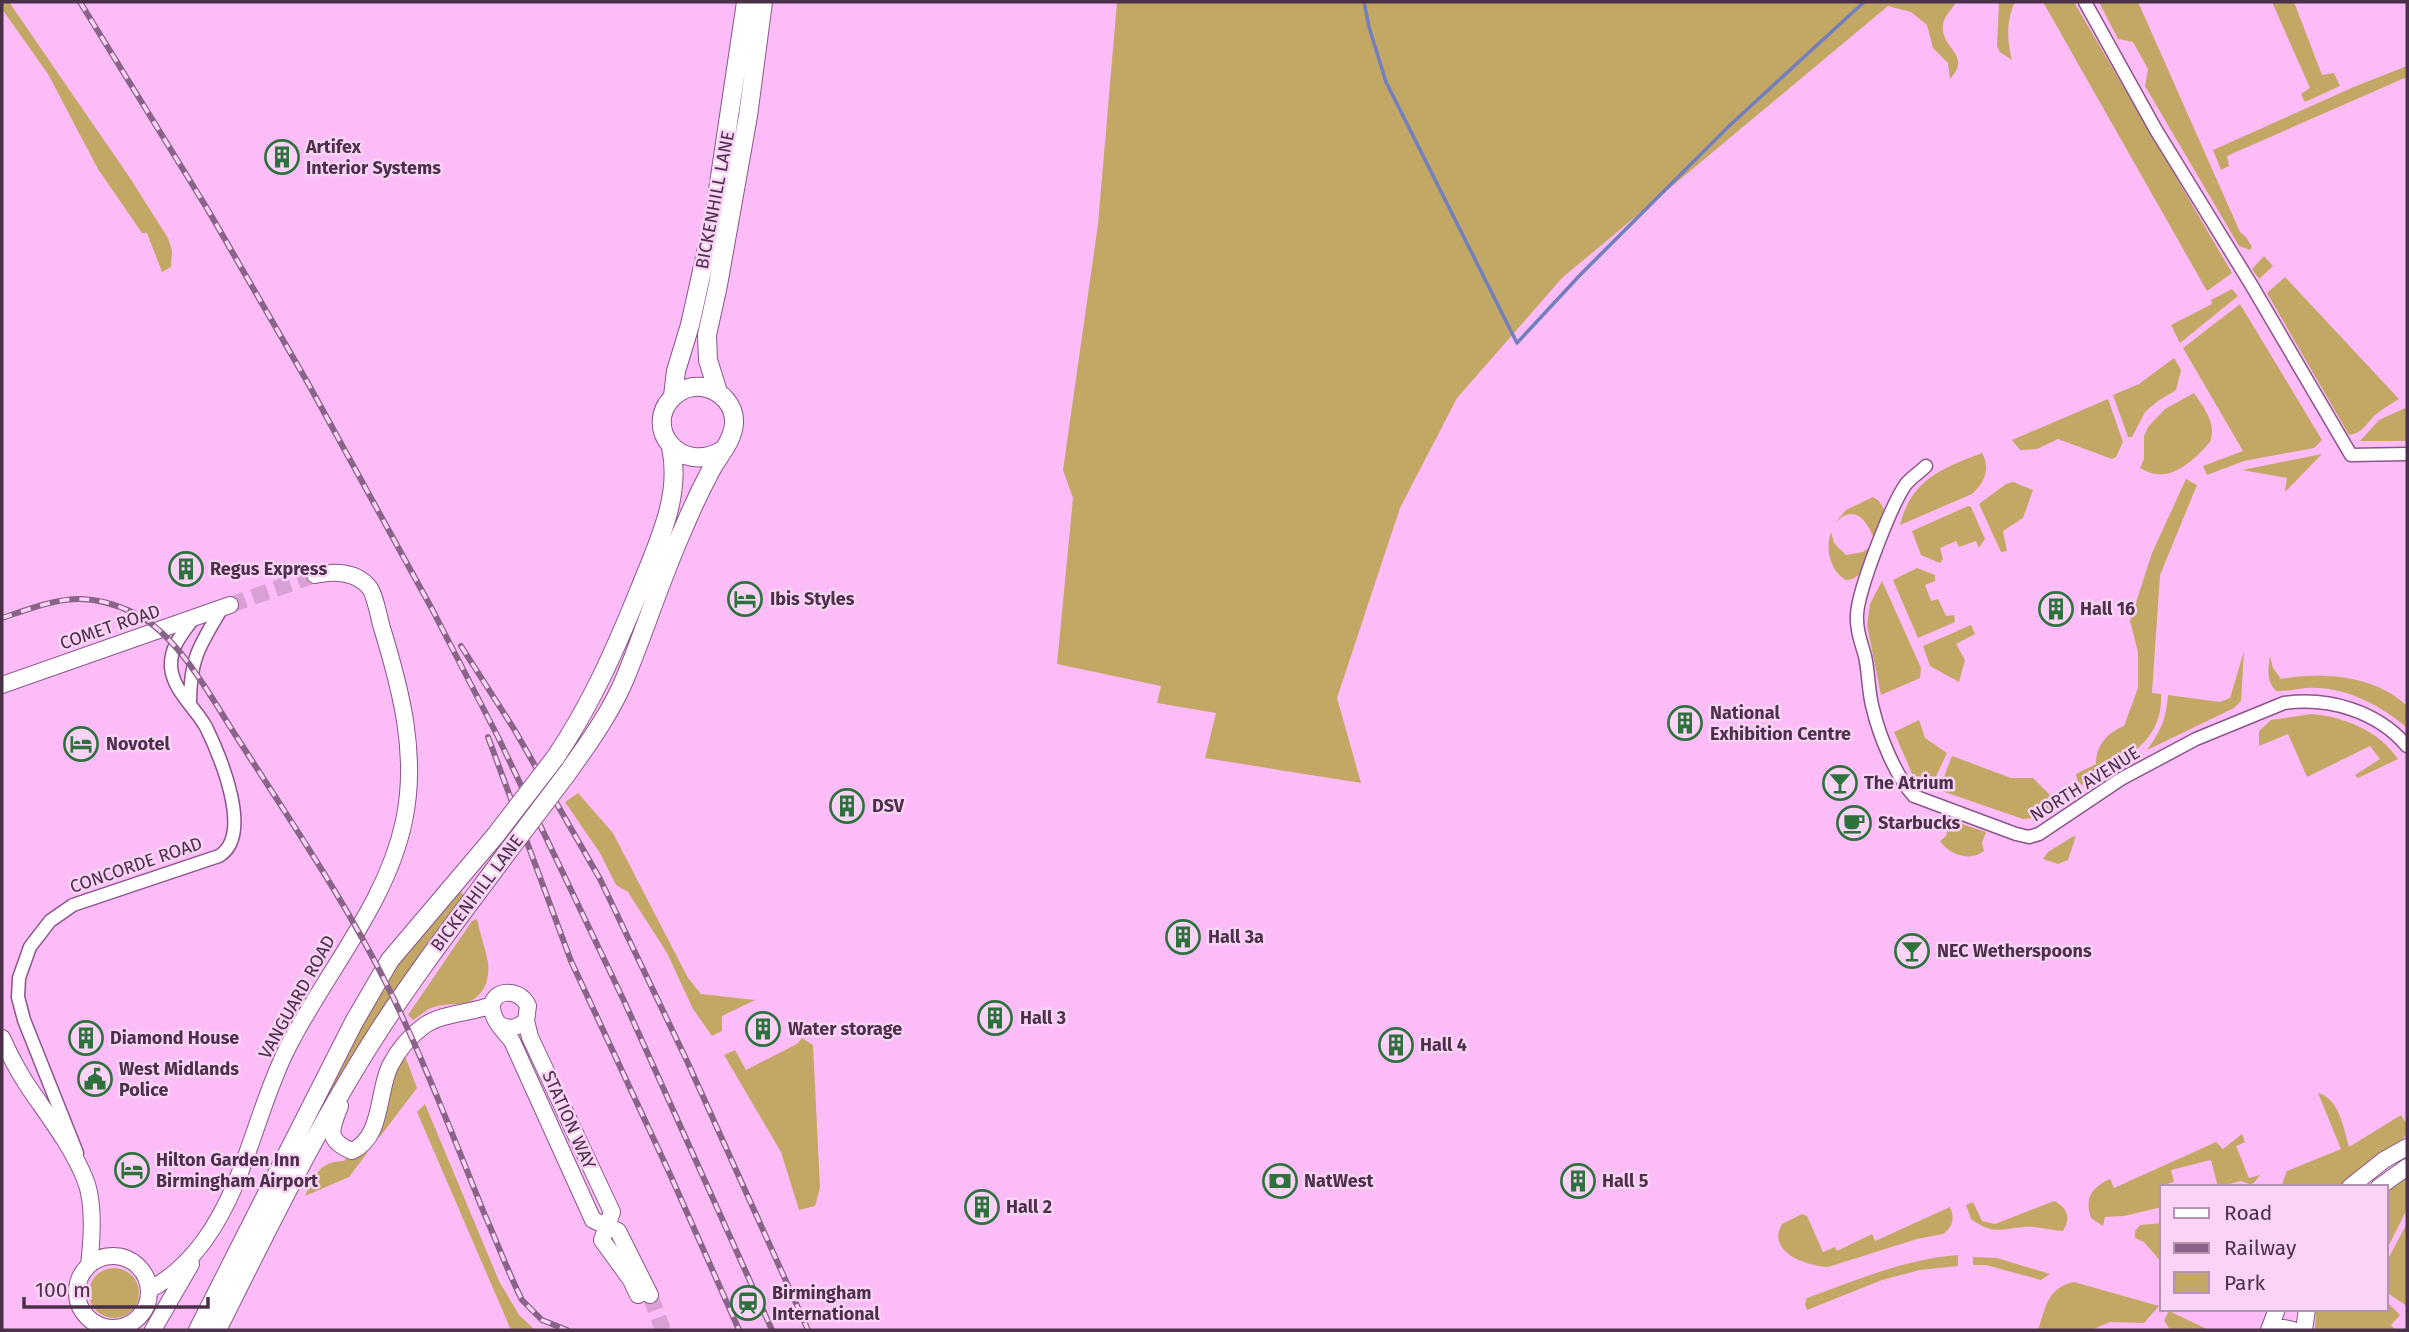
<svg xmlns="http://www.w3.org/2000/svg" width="2409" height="1332" font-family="'Fira Sans',sans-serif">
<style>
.green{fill:#c3a865}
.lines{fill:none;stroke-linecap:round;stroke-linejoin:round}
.stream{stroke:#727ebd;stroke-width:3.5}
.tertiary-tunnel{stroke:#d8a0d5;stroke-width:16;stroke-dasharray:16 8;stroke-linecap:butt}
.minor-casing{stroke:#8c548a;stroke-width:15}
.tertiary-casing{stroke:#8c548a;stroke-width:18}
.secondary-casing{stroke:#8c548a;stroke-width:20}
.minor{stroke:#fff;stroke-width:12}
.tertiary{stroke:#fff;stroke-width:16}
.secondary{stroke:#fff;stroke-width:18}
.rail-casing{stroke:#8a6388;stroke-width:6}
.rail{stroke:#fad3f7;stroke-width:3.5;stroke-dasharray:10;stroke-linecap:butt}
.secondary-bridge-casing{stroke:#8c548a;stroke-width:20;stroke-linecap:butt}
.secondary-bridge{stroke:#fff;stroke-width:18}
.labels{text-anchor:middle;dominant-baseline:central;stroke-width:5;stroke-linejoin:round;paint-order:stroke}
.poi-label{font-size:18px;font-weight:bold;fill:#4a3048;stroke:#fad3f7;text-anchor:start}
.street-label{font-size:18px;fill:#4a3048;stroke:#fad3f7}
</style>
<rect width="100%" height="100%" fill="#fbbcf8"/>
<path class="green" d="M 2,2 L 9,2 L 130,178 L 168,238 L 172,251 L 171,267 L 162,272 L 147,233 L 142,233 L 98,169 L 48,74 L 2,9 Z
M 1117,2 L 1956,2 C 1952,10 1944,15 1943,25 C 1940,49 1973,54 1950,79 L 1948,63 L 1933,48 L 1927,25 L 1911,12 L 1888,6 L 1562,278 L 1457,398 L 1400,508 L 1337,698 L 1361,783 L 1205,758 L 1216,713 L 1157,703 L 1161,686 L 1057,664 L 1073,498 L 1063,470 L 1098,224 Z
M 1999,2 L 2015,2 C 2006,20 2007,41 2012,60 L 2000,52 L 1997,46 Z
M 2043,2 L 2074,2 L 2232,273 L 2207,291 Z
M 2099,2 L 2138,2 L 2240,232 L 2246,237 L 2252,247 L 2250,250 L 2239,246 L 2145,86 L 2148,69 L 2133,42 L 2118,39 Z
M 2272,2 L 2294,2 L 2322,75 L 2334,73 L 2340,86 L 2305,102 L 2301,94 L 2310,88 Z
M 2407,66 L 2407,77 L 2227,156 L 2229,166 L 2221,170 L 2213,150 L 2356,86 Z
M 2264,256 L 2273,266 L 2259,279 L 2252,269 Z
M 2285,277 L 2399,399 C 2391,404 2382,409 2375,415 C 2366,424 2363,433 2349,435 L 2267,293 Z
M 2232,289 L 2238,296 L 2180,343 L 2171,325 L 2212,304 L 2211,300 Z
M 2240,304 L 2322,440 L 2314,448 L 2244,461 L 2207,475 L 2203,466 L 2243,451 L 2183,348 Z
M 2174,358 L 2181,370 L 2176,390 L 2158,401 L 2145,412 L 2132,437 L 2128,437 L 2113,395 L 2139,384 Z
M 2194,393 C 2204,408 2217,424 2210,442 C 2192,462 2168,486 2140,468 L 2144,459 L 2144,436 L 2148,427 L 2165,409 Z
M 2108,399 L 2123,442 L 2116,457 L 2112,459 L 2058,439 L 2037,449 L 2020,450 L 2012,440 Z
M 2405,408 L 2407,411 L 2407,441 L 2360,441 L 2379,420 Z
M 1982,453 C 1991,468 1984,484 1972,494 L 1900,525 C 1912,478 1942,469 1982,453 Z
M 2322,454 L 2285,492 L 2287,478 L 2242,470 Z
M 2186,479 L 2197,485 L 2160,575 L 2152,693 L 2161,694 C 2162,726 2148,741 2125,759 C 2111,770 2099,780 2082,785 L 2077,780 L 2076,774 L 2096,764 C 2096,745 2107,733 2124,726 L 2138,688 L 2138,652 L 2130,621 L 2152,553 Z
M 2013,482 L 2033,490 L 2023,518 L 2003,531 L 2007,551 L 2001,552 L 1979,504 L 2006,484 Z
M 1873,497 L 1879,501 L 1884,509 L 1874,538 C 1866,520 1855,503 1835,523 L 1846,510 Z
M 1968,506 L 1971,507 L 1985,539 L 1979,548 L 1976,541 L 1959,547 L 1956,541 L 1940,548 L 1943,559 L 1940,563 L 1921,555 L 1912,531 Z
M 1831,532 L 1834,543 L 1846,555 L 1863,552 L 1870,547 C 1865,561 1863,580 1846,580 C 1830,571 1825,549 1831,532 Z
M 1917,568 L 1935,575 L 1935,581 L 1925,585 L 1931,601 L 1938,599 L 1946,616 L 1954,615 L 1955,622 L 1918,638 L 1893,580 Z
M 1882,581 L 1921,668 L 1920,678 L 1881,695 L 1867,625 L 1870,604 Z
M 1971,625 L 1975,634 L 1956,644 L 1965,660 L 1959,682 L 1930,666 L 1923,646 Z
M 2244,651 L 2241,701 L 2234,708 L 2147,750 C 2161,731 2166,719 2168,695 L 2220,702 L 2230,698 Z
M 2270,656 L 2273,668 L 2281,679 C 2324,672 2374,675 2407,706 L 2407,728 C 2384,707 2347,688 2316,688 C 2302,687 2290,692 2276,691 C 2266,680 2268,670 2270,656 Z
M 2312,714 C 2345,717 2379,731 2398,759 L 2358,778 L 2355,775 L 2380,759 L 2370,746 L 2307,777 L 2288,734 L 2259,746 L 2259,731 L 2271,720 Z
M 1919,720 L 1925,738 L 1947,753 L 1931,787 L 1914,778 L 1894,732 Z
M 1952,756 L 2011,778 L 2033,778 L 2059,804 L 2033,818 L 2023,819 L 1939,790 Z
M 578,793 L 613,833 L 688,978 L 701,994 L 755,1000 L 722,1016 L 722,1031 L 712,1036 L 693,1009 L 667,953 L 628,892 L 616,885 L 600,853 L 565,802 Z
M 1950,820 L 1986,832 L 1982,843 L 1984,851 C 1971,862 1949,855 1940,841 L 1946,836 Z
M 2076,836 L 2068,860 L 2058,864 L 2043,859 L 2048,852 L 2072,837 Z
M 459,888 L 464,896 L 211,1330 L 206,1330 L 371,1006 L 409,947 Z
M 477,919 C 480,934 485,947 488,962 C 489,970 488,981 484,988 C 470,1011 452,1000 431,1008 C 425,1010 419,1017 413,1020 L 408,1015 L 472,921 Z
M 802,1038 L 813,1045 L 820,1188 L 815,1206 L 799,1210 L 781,1152 L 724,1055 L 735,1050 L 746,1070 L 797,1044 Z
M 405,1056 L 417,1088 L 379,1138 L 394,1072 Z
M 2318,1093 C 2339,1098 2344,1129 2349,1147 L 2401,1115 L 2407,1125 L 2407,1133 L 2398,1146 L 2354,1174 L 2340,1187 L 2281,1187 L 2287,1171 L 2341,1149 Z
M 425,1104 L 499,1281 L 519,1315 L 535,1330 L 511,1330 L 417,1112 Z
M 2242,1134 L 2245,1142 L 2236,1146 L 2249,1178 L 2260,1175 L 2252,1185 L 2241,1181 L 2218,1187 L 2211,1160 L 2171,1170 L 2174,1182 L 2160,1186 L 2162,1207 L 2124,1216 L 2105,1217 L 2103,1226 L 2091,1218 C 2084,1198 2092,1187 2110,1179 L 2114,1188 L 2216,1142 L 2223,1149 Z
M 368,1152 L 349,1177 L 305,1196 C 314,1177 319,1161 344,1161 L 348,1155 L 356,1156 Z
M 2407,1176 L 2407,1209 L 2386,1251 L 2386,1191 Z
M 2054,1201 C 2068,1208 2071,1218 2063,1231 C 2051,1230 2036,1226 2024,1227 C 1999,1229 1993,1235 1971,1219 L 1966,1205 L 1973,1202 L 1982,1221 L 1995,1224 Z
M 1950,1207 C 1955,1218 1953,1227 1943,1234 L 1917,1239 L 1828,1267 C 1806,1266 1766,1252 1782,1224 L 1802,1214 L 1807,1216 L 1823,1252 L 1835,1247 L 1837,1251 L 1872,1234 L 1875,1241 Z
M 2162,1223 L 2162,1263 L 2144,1242 L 2135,1238 L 2135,1231 L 2140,1225 Z
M 2407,1223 L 2407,1306 L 2386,1292 L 2386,1263 Z
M 1958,1255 L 1958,1266 L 1920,1270 L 1882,1280 L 1807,1310 L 1805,1304 L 1807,1298 C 1857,1280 1905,1259 1958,1255 Z
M 1973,1257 L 1997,1258 L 2050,1274 L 2041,1280 L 1986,1265 L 1973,1265 Z
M89 1293a25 25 0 1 1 50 0a25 25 0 1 1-50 0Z
M 2074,1282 L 2159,1306 L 2144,1323 L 2110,1322 L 2091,1330 L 2038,1330 C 2046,1307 2047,1288 2074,1282 Z
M 2386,1301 L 2400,1315 L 2391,1325 L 2396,1330 L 2315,1330 L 2316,1309 L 2386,1309 Z
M 2169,1311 L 2209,1330 L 2170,1330 L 2164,1320 Z"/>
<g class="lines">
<path class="stream" d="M 1364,2 L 1369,27 L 1386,82 L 1517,343 L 1580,275 L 1729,126 L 1864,2"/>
<path class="tertiary-tunnel" d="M 230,605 L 315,575
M 650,1295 L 663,1330"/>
<g class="minor-casing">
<path id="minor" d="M 2085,2 L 2156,130 L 2252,286 L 2351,455 L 2407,454
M 1926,466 C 1920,472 1912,477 1906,484 C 1891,505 1859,588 1857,614 C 1856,629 1861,642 1865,656 C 1869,674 1868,692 1873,709 C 1879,735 1896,777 1914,796 L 2016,834 L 2029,837 L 2039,834 L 2121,779 L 2196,739 L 2284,703 C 2329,697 2377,711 2407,746
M 190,702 C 190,658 200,645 222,608
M 77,1153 L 24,1020 L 18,997 L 19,978 L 30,947 L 50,921 L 73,905 L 219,856 C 254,835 220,756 206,727 C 195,707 173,691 171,667 C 170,647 182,634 193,619"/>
</g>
<g class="tertiary-casing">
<path id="tertiary" d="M 2,685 L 230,605
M 526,1021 L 530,1037 L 612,1212 L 602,1240 L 631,1280 L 638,1295
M 500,1025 C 510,1030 517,1028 526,1021 L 528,1006 C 519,985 486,990 493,1013 C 495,1023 506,1033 512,1041 L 593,1220 L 618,1231 L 650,1295
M 2,1038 C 11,1058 21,1077 34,1095 C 52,1121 73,1149 85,1179 C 95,1203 92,1240 89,1265
M 340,1106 C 331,1129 325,1140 352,1151 C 383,1137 377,1093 390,1066 C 398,1050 411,1035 425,1025 C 444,1013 471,1013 492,1005
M 2350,1187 L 2384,1160 L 2407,1147
M 2379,1187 L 2407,1167
M77 1292a36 36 0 1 1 72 0a36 36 0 1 1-72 0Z
M 149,1290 C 170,1279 190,1260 204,1241 C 245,1185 256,1112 286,1051 C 324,974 386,906 404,821 C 418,755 401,690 382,628 C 379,618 375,594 369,587 C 356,571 333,571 315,575
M 153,1330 L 191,1264
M 2269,1330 L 2277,1309
M 2271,1330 L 2284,1328 L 2293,1330
M 2304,1330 L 2307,1309"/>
</g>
<g class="secondary-casing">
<path id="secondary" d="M 718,392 L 708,360 L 707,335 L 718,285 L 748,116 L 763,2
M 673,396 L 676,371 L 690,325 L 714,217 L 746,2
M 555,758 C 591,705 615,650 639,591 C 657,545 682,497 671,447
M 566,775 C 588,744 612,711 626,676 C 646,627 662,576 684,527 C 692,508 701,489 711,470 C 719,455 733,441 734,423 C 735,406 722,392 707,388 C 695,385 682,388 673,397 C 642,427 680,476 723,450
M 198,1330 L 354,1022 L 390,960 L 495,836
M 217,1330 C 266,1232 314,1133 373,1040 C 414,975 461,915 506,854"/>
</g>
<use href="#minor" class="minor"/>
<use href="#tertiary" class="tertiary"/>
<use href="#secondary" class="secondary"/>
<g class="rail-casing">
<path id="rail" d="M 80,2 L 208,210 L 309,385 L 432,609 L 498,737 L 625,1003 L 772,1330
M 2,618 C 54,601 81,588 134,613 C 179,635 211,698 238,739 C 295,828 355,915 400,1012 C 431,1078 457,1146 484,1213 C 497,1242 508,1272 522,1300 L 542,1320 L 567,1330
M 461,646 L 514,729 L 600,879 L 687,1061 L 808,1330
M 488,737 L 571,961 L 669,1172 L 739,1330"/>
</g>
<use href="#rail" class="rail"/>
<g class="secondary-bridge-casing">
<path id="secondary-bridge" d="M 495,836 L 555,758
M 506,854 L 566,775"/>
</g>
<use href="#secondary-bridge" class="secondary-bridge"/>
</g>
<defs>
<g id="building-ring" transform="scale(1.75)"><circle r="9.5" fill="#fad3f7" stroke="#2d713c" stroke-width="1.5"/><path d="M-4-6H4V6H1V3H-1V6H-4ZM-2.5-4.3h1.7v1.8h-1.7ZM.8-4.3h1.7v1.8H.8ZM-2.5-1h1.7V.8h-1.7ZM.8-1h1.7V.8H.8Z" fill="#2d713c"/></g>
<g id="hotel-ring" transform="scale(1.75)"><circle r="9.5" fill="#fad3f7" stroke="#2d713c" stroke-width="1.5"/><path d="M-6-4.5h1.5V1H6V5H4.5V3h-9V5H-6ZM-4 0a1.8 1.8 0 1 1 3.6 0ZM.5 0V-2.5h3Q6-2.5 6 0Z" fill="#2d713c"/></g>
<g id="bar-ring" transform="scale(1.75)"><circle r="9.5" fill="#fad3f7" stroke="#2d713c" stroke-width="1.5"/><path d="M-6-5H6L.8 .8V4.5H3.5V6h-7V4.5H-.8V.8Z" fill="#2d713c"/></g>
<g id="cafe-ring" transform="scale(1.75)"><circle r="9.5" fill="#fad3f7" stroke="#2d713c" stroke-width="1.5"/><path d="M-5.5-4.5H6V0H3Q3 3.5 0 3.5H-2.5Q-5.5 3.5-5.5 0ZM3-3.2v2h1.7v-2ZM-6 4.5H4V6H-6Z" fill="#2d713c"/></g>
<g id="civic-ring" transform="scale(1.75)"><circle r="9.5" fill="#fad3f7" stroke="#2d713c" stroke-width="1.5"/><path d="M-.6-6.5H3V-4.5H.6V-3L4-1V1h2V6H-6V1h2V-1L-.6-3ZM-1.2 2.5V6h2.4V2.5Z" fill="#2d713c"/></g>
<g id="bank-ring" transform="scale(1.75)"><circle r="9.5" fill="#fad3f7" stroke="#2d713c" stroke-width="1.5"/><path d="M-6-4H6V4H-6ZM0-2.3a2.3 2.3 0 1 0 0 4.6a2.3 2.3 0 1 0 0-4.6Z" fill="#2d713c"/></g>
<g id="station-ring" transform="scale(1.75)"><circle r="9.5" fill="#fad3f7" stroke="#2d713c" stroke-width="1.5"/><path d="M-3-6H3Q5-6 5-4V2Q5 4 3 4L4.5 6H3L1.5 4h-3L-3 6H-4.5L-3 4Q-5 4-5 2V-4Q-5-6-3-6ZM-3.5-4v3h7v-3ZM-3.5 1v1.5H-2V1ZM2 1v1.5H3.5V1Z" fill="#2d713c"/></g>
</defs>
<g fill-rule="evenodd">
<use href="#building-ring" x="282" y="157"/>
<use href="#building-ring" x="186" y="569"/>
<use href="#hotel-ring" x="745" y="599"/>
<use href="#building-ring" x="2056" y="609"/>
<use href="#building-ring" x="1685" y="723"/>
<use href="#hotel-ring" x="81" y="744"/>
<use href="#bar-ring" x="1840" y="783"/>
<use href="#building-ring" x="847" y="806"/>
<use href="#cafe-ring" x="1854" y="823"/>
<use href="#building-ring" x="1183" y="937"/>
<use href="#bar-ring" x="1912" y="951"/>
<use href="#building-ring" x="995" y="1018"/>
<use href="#building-ring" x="763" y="1029"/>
<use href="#building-ring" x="86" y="1038"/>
<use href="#building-ring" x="1396" y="1045"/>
<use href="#civic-ring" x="95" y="1079"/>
<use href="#hotel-ring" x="132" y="1170"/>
<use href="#bank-ring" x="1280" y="1181"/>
<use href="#building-ring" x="1578" y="1181"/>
<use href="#building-ring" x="982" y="1207"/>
<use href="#station-ring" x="748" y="1303"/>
</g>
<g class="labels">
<g class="poi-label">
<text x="306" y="147">Artifex<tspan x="306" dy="21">Interior Systems</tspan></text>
<text x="210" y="569">Regus Express</text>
<text x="770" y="599">Ibis Styles</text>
<text x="2080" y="609">Hall 16</text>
<text x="1710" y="713">National<tspan x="1710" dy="21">Exhibition Centre</tspan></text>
<text x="106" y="744">Novotel</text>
<text x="1864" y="783">The Atrium</text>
<text x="872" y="806">DSV</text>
<text x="1878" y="823">Starbucks</text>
<text x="1208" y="937">Hall 3a</text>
<text x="1937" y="951">NEC Wetherspoons</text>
<text x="1020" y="1018">Hall 3</text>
<text x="788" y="1029">Water storage</text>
<text x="110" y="1038">Diamond House</text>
<text x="1420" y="1045">Hall 4</text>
<text x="119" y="1069">West Midlands<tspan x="119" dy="21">Police</tspan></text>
<text x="156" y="1160">Hilton Garden Inn<tspan x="156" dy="21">Birmingham Airport</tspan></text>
<text x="1304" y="1181">NatWest</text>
<text x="1602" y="1181">Hall 5</text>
<text x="1006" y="1207">Hall 2</text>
<text x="772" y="1293">Birmingham<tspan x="772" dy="21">International</tspan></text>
</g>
<g class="street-label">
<text transform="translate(715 200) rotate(-79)">BICKENHILL LANE</text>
<text transform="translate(110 627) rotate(-19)">COMET ROAD</text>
<text transform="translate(2085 784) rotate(-32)">NORTH AVENUE</text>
<text transform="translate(136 865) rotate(-19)">CONCORDE ROAD</text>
<text transform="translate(477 893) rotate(-53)">BICKENHILL LANE</text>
<text transform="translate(297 997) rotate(-61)">VANGUARD ROAD</text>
<text transform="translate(569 1120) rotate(66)">STATION WAY</text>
</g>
</g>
<rect width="2409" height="1332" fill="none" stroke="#4a3048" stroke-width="7"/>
<rect x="2160" y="1185" width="228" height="126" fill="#fad3f7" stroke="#b492b1" stroke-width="2"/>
<rect x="2174" y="1208" width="35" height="10" fill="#ffffff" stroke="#b492b1" stroke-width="2"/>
<text x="2224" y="1220" font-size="21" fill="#4a3048">Road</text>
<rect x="2174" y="1243" width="35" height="10" fill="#8a6388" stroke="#b492b1" stroke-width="2"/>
<text x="2224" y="1255" font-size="21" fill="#4a3048">Railway</text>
<rect x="2174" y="1272" width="35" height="21" fill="#c3a865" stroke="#b492b1" stroke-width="2"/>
<text x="2224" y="1290" font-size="21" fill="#4a3048">Park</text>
<path d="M24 1297v10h184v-10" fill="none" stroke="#4a3048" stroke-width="3.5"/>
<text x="35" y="1297" font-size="21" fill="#4a3048" stroke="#fad3f7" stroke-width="5" paint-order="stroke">100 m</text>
</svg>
